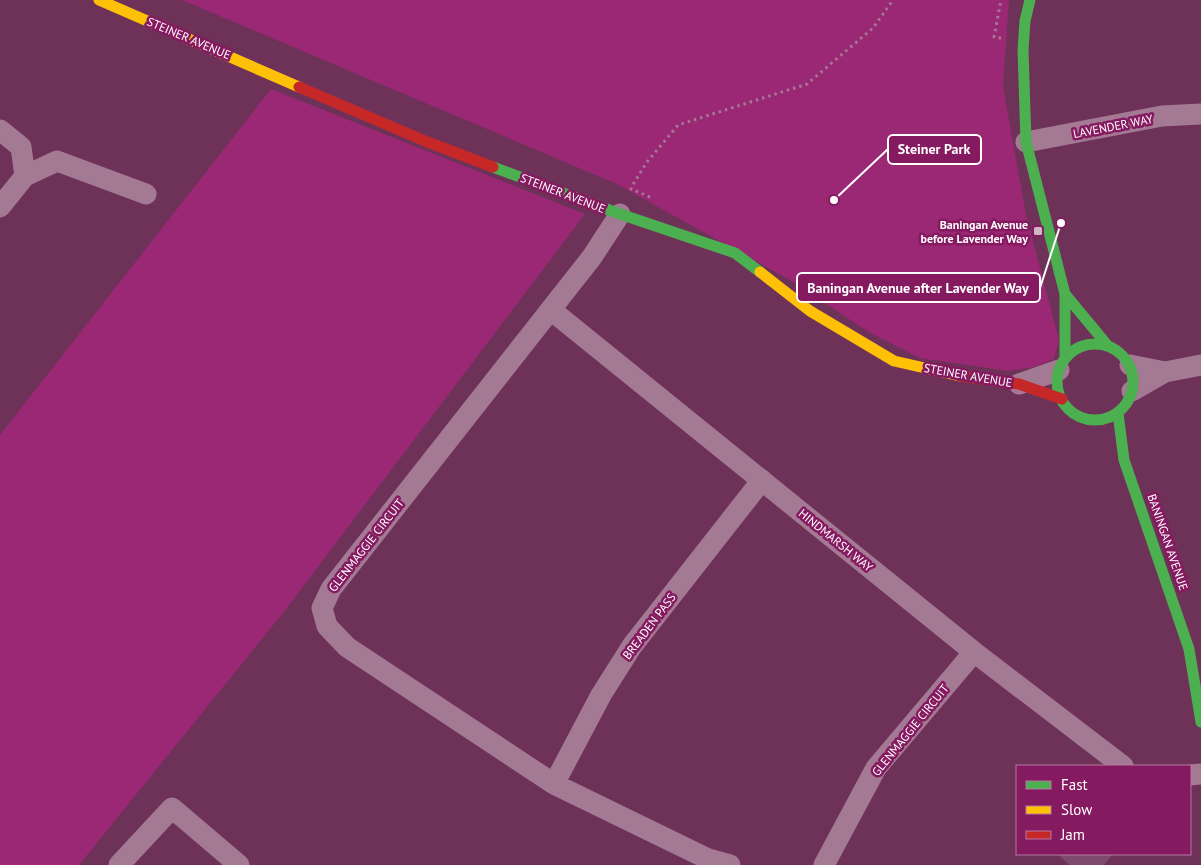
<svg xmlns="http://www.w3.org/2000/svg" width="1201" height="865" font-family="'PT Sans',sans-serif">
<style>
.green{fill:#9a2874}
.building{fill:#7d4c6c}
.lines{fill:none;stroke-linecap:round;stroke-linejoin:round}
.path{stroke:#a47994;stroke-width:3;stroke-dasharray:2.5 4;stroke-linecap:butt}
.street{stroke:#a47994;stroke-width:21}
.fast{stroke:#4caf50;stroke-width:11}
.slow{stroke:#ffc107;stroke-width:11}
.jam{stroke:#c62828;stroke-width:11}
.poi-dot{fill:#ccb7c5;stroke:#861a61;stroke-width:2}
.labels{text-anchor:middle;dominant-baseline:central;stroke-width:5;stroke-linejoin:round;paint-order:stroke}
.street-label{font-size:12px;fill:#fff;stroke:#861a61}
.poi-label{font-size:12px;font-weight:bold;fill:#fff;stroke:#861a61;text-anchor:end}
.leader{fill:none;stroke:#fff;stroke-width:2}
.callout-dot{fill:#fff;stroke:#861a61;stroke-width:2}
.callout{fill:#861a61;stroke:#fff;stroke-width:2}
.callout-label{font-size:14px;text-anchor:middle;font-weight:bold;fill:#fff}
</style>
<rect width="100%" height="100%" fill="#6e3259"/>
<path class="green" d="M 182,0 L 1009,0 L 1003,87 L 1026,215 L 1059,340 L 1054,359 L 1034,367 L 1008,371 L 920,358 L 867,331 L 795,283 L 617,184 Z
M 271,89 L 585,214 L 283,613 L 79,865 L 0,865 L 0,435 Z"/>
<path class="building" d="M 1057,854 L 1113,854 L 1104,865 L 1070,865 Z"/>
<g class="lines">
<path class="path" d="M 1001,38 L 994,37 L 1001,0
M 650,197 L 631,189 L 632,186 L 647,162 L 678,125 L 807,84 L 873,28 L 893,0"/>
<path class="street" d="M 0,130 L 21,147 L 25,176 L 0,207
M 1026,142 L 1162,116 L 1201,114
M 25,176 L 57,161 L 146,194
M 620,214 L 592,257 L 331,589 L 322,608 L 327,626 L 347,647 L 554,784 L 708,859 L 730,865
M 551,310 L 974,652 L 1123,766
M 1130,365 L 1165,372
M 1019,384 L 1059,370
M 1132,391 L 1165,372 L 1201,365
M 1190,775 L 1201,774
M 554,784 L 601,695 L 632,646 L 762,480
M 119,865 L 172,808 L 239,865
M 824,865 L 876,768 L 974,652"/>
<path class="fast" d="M 1030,0 L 1025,21 L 1023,50 L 1026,142 L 1065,294 L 1065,359
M 493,167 L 620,214 L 735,253 L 760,272
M 1065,294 L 1108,346
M1057 382a38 38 0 1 1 76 0a38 38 0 1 1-76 0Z
M 1118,413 L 1124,460 L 1189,649 L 1201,722"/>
<path class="slow" d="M 99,0 L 299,87
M 760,272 L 810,311 L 894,361 L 960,376"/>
<path class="jam" d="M 299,87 L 425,141 L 493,167
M 960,376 L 1019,384 L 1062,399"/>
</g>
<rect class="poi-dot" x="1033" y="226" width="10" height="10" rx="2.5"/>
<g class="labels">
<g class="street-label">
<text transform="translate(189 38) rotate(23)">STEINER AVENUE</text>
<text transform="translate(1113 126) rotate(-11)">LAVENDER WAY</text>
<text transform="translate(563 193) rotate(21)">STEINER AVENUE</text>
<text transform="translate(968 375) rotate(10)">STEINER AVENUE</text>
<text transform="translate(836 540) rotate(39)">HINDMARSH WAY</text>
<text transform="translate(1168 542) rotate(71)">BANINGAN AVENUE</text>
<text transform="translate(366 545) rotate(-52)">GLENMAGGIE CIRCUIT</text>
<text transform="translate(649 626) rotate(-53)">BREADEN PASS</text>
<text transform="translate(910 730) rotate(-51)">GLENMAGGIE CIRCUIT</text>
</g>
<g class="poi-label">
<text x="1028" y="224">Baningan Avenue<tspan x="1028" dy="14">before Lavender Way</tspan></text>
</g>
</g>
<path class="leader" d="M834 200L888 149M1061 223L1040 288"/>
<g class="callout-dot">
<circle cx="834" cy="200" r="5"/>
<circle cx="1061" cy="223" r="5"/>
</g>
<g class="callout">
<rect x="888" y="135" width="93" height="29" rx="5"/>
<rect x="797" y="273" width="243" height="29" rx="5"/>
</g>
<g class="callout-label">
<text x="934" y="154">Steiner Park</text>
<text x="918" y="293">Baningan Avenue after Lavender Way</text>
</g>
<rect x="1016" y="765" width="175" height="90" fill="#861a61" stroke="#b676a0"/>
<rect x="1026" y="781" width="25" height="8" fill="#4caf50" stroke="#b676a0"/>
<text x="1061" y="790" font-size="15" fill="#ffffff">Fast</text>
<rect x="1026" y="806" width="25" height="8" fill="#ffc107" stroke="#b676a0"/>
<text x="1061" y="815" font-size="15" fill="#ffffff">Slow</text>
<rect x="1026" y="831" width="25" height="8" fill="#c62828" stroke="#b676a0"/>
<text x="1061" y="840" font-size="15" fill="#ffffff">Jam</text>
</svg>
